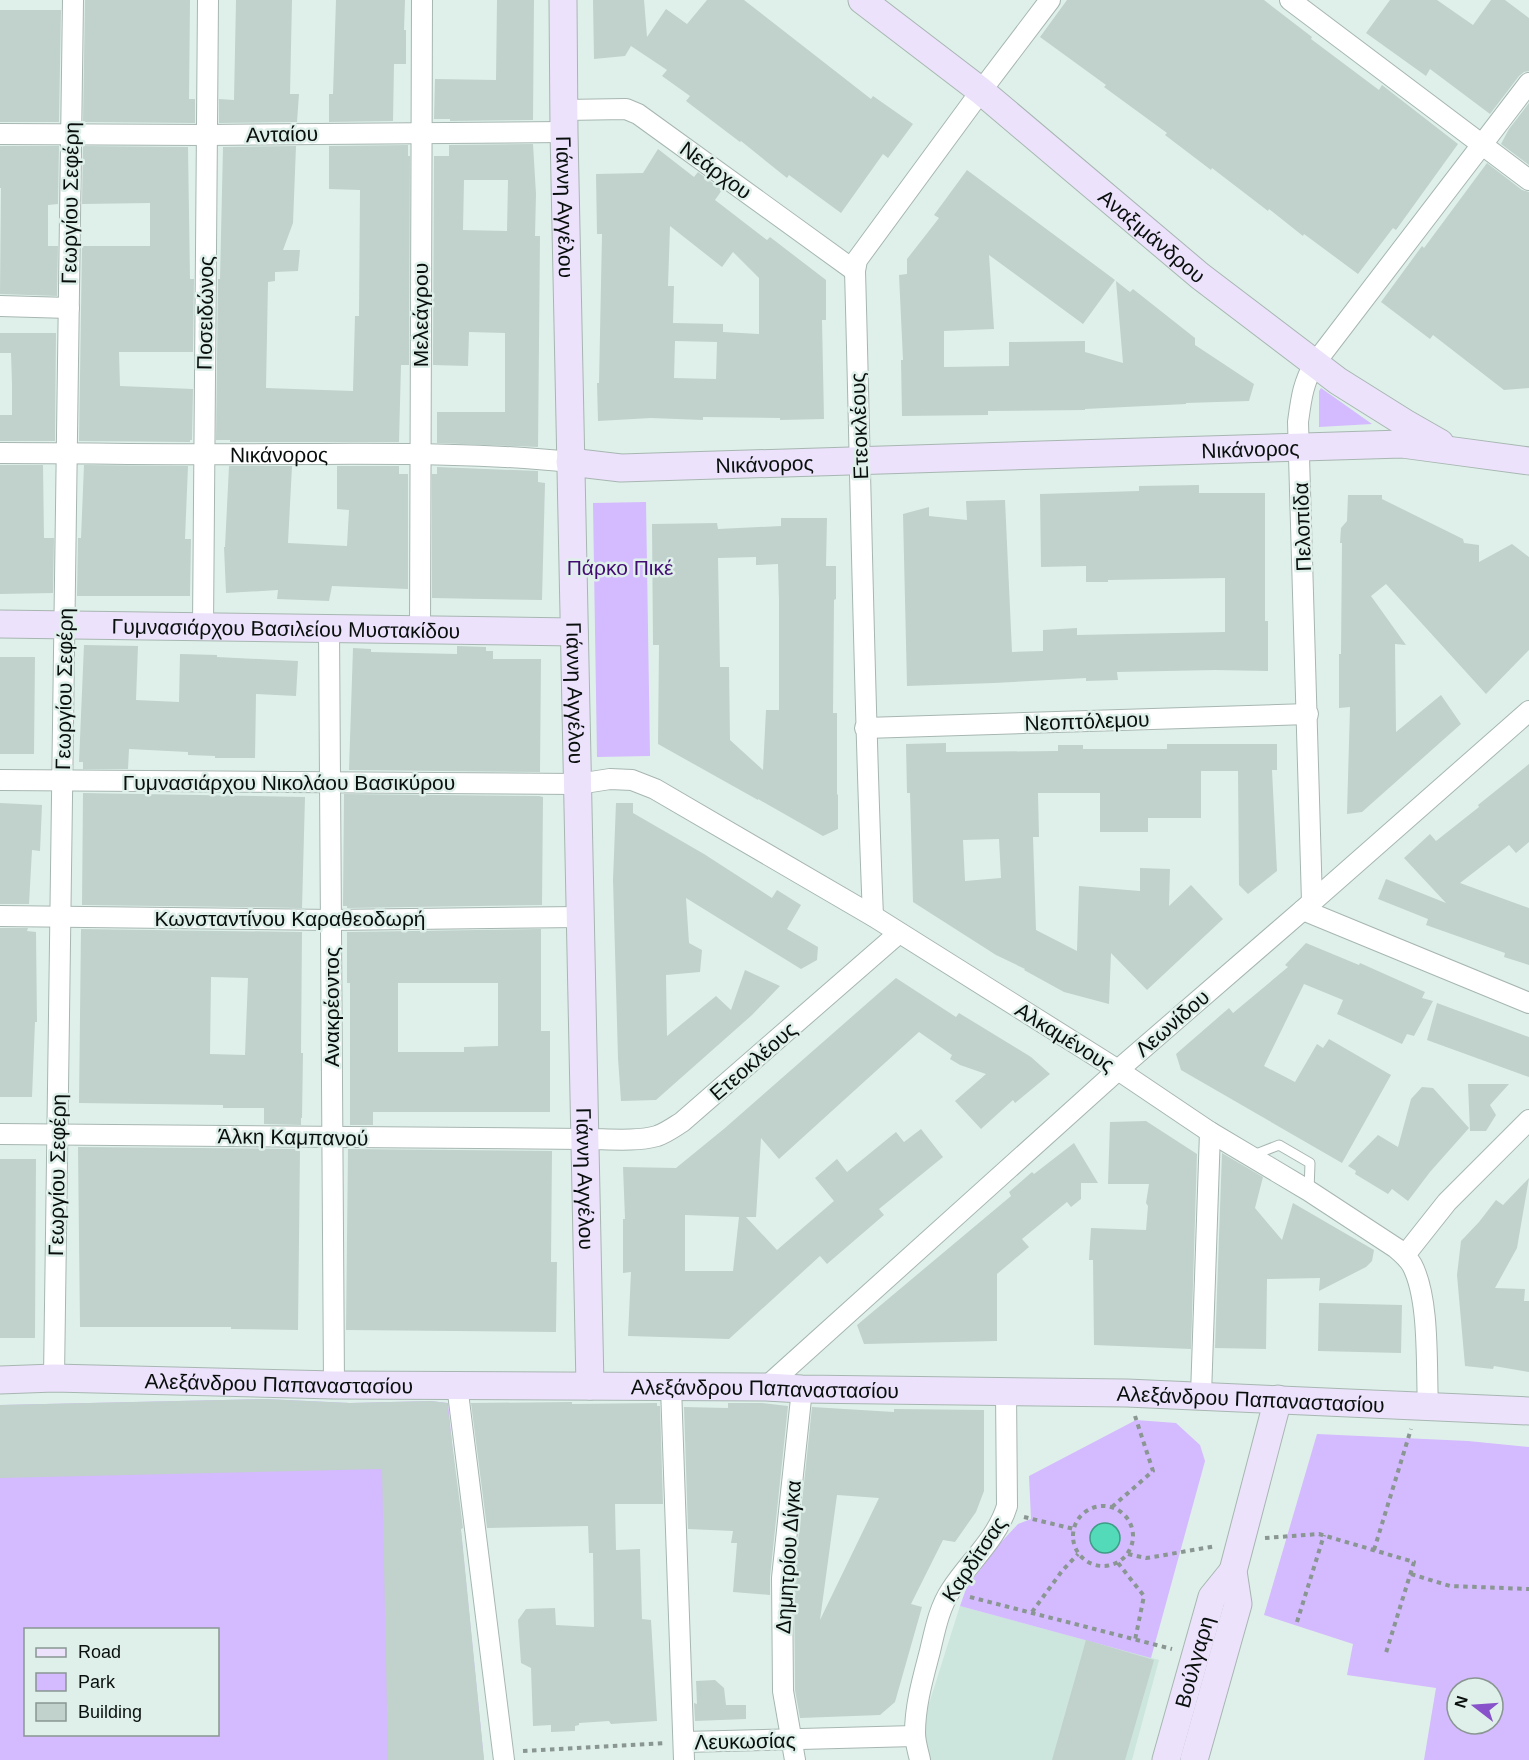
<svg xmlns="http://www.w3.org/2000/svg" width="1529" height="1760" font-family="Helvetica,sans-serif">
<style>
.built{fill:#cce5dd}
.green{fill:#d4bafe;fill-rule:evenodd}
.water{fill:#53dab9;stroke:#3d9d85;stroke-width:1.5}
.building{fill:#c1d1cc;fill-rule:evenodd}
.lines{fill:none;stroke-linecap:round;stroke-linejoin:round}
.lane-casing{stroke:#a7b6b1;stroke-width:11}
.street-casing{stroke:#a7b6b1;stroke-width:22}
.secondary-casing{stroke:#a7b6b1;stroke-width:29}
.path{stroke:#8a9692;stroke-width:4;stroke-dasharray:4.5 4.5;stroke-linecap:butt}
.lane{stroke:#fff;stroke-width:9}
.street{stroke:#fff;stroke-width:20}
.secondary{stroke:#ece2fb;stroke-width:27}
.labels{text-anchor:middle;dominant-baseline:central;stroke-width:5;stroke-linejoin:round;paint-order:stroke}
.street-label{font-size:21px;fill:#090f0d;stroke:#dff0ea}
.park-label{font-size:21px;fill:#430c73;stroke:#dff0ea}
</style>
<rect width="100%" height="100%" fill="#dff0ea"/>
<path class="built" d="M 960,1606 L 1159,1660 L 1132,1760 L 928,1760 L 925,1749 L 925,1726 L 928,1707 Z"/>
<path class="green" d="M 1321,388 L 1372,424 L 1319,427 L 1319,391 Z
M 646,502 L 650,756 L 597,757 L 593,503 Z
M 265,1399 L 350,1403 L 431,1401 L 448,1403 L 484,1760 L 0,1760 L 0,1405 ZM 26,1630 L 218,1630 L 218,1734 L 26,1734 Z
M 1136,1420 L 1176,1423 L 1200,1445 L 1205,1461 L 1151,1658 L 960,1606 L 966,1589 L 991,1553 L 1018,1524 L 1031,1519 L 1029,1476 Z
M 1317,1434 L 1468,1441 L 1529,1447 L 1529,1760 L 1424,1760 L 1436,1688 L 1347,1675 L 1353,1644 L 1264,1615 ZM 1457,1688 L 1493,1688 L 1493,1724 L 1457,1724 Z"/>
<path class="water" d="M1090 1538a15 15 0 1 1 30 0a15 15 0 1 1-30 0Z"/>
<path class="building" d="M 85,0 L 190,0 L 189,99 L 195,99 L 195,123 L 83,122 Z
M 236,0 L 292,0 L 290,94 L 299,94 L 297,122 L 219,123 L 219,99 L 234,100 Z
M 336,0 L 405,0 L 404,30 L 406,30 L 406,64 L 394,64 L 393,121 L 329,122 L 329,94 L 333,94 Z
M 497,0 L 534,0 L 533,120 L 450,121 L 450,119 L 434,119 L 435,79 L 496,80 Z
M 593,0 L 644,0 L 647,37 L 666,9 L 687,24 L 707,0 L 744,0 L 871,99 L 873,96 L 913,124 L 888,158 L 883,154 L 841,213 L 789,175 L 787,178 L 741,141 L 740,142 L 686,101 L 690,96 L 662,76 L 667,70 L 631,46 L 625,56 L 594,59 Z
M 1067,0 L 1264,0 L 1312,37 L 1311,39 L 1379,90 L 1382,85 L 1458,144 L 1396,230 L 1393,228 L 1358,274 L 1304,234 L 1303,236 L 1269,209 L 1268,211 L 1212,168 L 1211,170 L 1165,135 L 1167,133 L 1104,87 L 1106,85 L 1040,37 Z
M 1390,0 L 1437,0 L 1473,25 L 1491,0 L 1505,0 L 1529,18 L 1529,71 L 1524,72 L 1519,76 L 1490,114 L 1430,69 L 1426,76 L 1366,33 Z
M 0,10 L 61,10 L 59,122 L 0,122 Z
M 1529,103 L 1529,165 L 1501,144 L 1509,129 Z
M 533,144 L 536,194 L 535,236 L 540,236 L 538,447 L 437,443 L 437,412 L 505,412 L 505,333 L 469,332 L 468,366 L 433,365 L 434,156 L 449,156 L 449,145 ZM 464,180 L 508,180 L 507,231 L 463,230 Z
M 408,145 L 408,156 L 410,156 L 409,365 L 401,365 L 399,442 L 230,442 L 230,440 L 216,440 L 218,279 L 220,279 L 223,147 L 296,146 L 293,223 L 283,250 L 300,250 L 298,271 L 275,272 L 275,281 L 268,282 L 266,388 L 353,391 L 355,316 L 359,316 L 360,190 L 329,189 L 329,146 Z
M 0,146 L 59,146 L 58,204 L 48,205 L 48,246 L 58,246 L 57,296 L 0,294 L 1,188 L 0,188 Z
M 83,146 L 188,147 L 190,279 L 194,279 L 193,352 L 119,352 L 120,386 L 193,389 L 192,440 L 190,440 L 190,442 L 79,441 L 82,246 L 150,246 L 150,203 L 82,204 Z
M 658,149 L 694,177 L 698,172 L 722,190 L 715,200 L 767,240 L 770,237 L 826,280 L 826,320 L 822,320 L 824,419 L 780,420 L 780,418 L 703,417 L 703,420 L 651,418 L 598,421 L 597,383 L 599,383 L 602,234 L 597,234 L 596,174 L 643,173 ZM 670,226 L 722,267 L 733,252 L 759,278 L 759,334 L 723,332 L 723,324 L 673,323 L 674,286 L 668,286 ZM 675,341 L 717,342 L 716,379 L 674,378 Z
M 1487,163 L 1522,190 L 1529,192 L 1529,388 L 1504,390 L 1433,335 L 1430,339 L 1381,302 L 1422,246 L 1424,248 Z
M 967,170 L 1115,280 L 1083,324 L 989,255 L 994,329 L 944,331 L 944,367 L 1009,366 L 1009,342 L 1085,341 L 1085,352 L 1123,363 L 1116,281 L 1130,292 L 1133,289 L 1195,338 L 1195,345 L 1254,384 L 1249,401 L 1186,403 L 1186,404 L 1085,409 L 1085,410 L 988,411 L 988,415 L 902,416 L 901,360 L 903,360 L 899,275 L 907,274 L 907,259 L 939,218 L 934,215 Z
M 0,333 L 56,333 L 55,441 L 0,441 L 0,415 L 12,415 L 12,384 L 11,353 L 0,353 Z
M 0,465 L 43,465 L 44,538 L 54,538 L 53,593 L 0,594 Z
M 84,465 L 188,466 L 185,539 L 191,539 L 190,596 L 77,596 L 78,538 L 81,538 Z
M 229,466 L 292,466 L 288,543 L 347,546 L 349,510 L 337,509 L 337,466 L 399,466 L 399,474 L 408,474 L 408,589 L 332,586 L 329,601 L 277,599 L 278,590 L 226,593 L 224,547 L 225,547 Z
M 437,467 L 538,471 L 538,482 L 545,483 L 542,600 L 432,598 L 432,474 L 437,474 Z
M 1199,485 L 1199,493 L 1265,493 L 1265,621 L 1268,621 L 1268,671 L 1215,670 L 1117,672 L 1118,680 L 1086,681 L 1086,678 L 994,683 L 907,686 L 903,514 L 929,507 L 929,516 L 967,520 L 966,501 L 1005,500 L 1012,652 L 1043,651 L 1043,630 L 1077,628 L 1077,635 L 1225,632 L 1225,578 L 1108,580 L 1108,582 L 1086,582 L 1086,566 L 1041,567 L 1040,494 L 1139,491 L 1139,486 Z
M 1348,495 L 1382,495 L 1382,499 L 1463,539 L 1464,543 L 1479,545 L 1479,562 L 1512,544 L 1529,557 L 1529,650 L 1486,694 L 1386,584 L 1371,596 L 1406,645 L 1395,644 L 1396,732 L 1441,695 L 1461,724 L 1362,812 L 1347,814 L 1350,707 L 1339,708 L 1339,654 L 1341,654 L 1342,543 L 1340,543 L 1341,528 L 1347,521 Z
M 781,518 L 827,518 L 826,566 L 836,566 L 836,599 L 834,600 L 833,713 L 837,713 L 837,794 L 838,795 L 838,829 L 823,836 L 758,799 L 758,800 L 658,744 L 659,645 L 653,645 L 652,524 L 717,523 L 718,529 L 781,526 ZM 756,557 L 756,565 L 778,564 L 779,601 L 779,710 L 766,710 L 763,770 L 730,740 L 729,667 L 720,667 L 718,558 Z
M 84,645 L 138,646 L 136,700 L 179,702 L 180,654 L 217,655 L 217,657 L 298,661 L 296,696 L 256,694 L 255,758 L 215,758 L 215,756 L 188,755 L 188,752 L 129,749 L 128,769 L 83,769 L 83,762 L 79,762 Z
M 457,646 L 486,647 L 486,651 L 493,651 L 493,659 L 541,659 L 540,772 L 349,770 L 353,648 L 371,649 L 371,652 L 457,654 Z
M 0,657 L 35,657 L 34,754 L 0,754 Z
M 946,743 L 946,752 L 1058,751 L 1058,745 L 1083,745 L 1083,749 L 1167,749 L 1167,744 L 1277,744 L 1277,770 L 1272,770 L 1277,871 L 1248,894 L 1239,885 L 1238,771 L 1201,771 L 1201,818 L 1148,818 L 1148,832 L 1100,832 L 1100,793 L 1038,793 L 1039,837 L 1033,837 L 1036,930 L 1077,951 L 1079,886 L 1140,891 L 1140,868 L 1170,869 L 1169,906 L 1191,885 L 1223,919 L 1147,990 L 1111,953 L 1109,1004 L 1064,992 L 1024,970 L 1025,969 L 996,955 L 913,902 L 910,793 L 907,793 L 906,744 ZM 999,839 L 1001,878 L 965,881 L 963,840 Z
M 1529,764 L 1529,842 L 1516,853 L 1509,845 L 1460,883 L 1529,908 L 1529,965 L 1504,957 L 1505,953 L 1426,925 L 1428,919 L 1378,899 L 1386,879 L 1446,903 L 1404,858 L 1430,834 L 1436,841 L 1479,807 L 1478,805 Z
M 83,793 L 305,797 L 302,908 L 82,905 Z
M 344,794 L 539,796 L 543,797 L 542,905 L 347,908 L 347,906 L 343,906 Z
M 0,803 L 42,805 L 40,851 L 32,850 L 29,904 L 0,904 Z
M 616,803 L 633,803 L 633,813 L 704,854 L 772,898 L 777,890 L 801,905 L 787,929 L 818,947 L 817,960 L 801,969 L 686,898 L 689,943 L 702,950 L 700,972 L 666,975 L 667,1036 L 716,996 L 731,1010 L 745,970 L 780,986 L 752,1015 L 656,1100 L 621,1101 L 618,1058 L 613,880 Z
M 0,928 L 28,928 L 27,931 L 36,932 L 37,1022 L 35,1022 L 32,1097 L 0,1097 Z
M 81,929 L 302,932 L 301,1053 L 303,1053 L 302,1118 L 301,1118 L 301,1125 L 264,1124 L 264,1108 L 223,1108 L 223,1105 L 79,1103 ZM 211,977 L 248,978 L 245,1055 L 210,1054 Z
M 541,929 L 541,1031 L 550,1031 L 550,1112 L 373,1112 L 373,1125 L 350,1125 L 350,983 L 347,983 L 347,932 ZM 398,983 L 498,983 L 498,1046 L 464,1047 L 464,1052 L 398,1052 Z
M 1306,943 L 1359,965 L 1360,963 L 1425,992 L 1422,998 L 1433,1001 L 1414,1036 L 1407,1034 L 1402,1044 L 1337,1014 L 1343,1000 L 1304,984 L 1264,1066 L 1295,1082 L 1317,1044 L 1323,1048 L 1329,1039 L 1391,1075 L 1342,1163 L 1181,1070 L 1176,1054 L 1229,1008 L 1233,1013 L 1288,967 L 1285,965 Z
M 896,978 L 956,1017 L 959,1013 L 1031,1057 L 1050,1074 L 1015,1103 L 1013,1100 L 981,1129 L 955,1101 L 986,1074 L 960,1065 L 950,1059 L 952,1055 L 919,1032 L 779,1159 L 761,1138 L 756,1217 L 746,1217 L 777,1250 L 834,1201 L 815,1178 L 837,1159 L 847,1172 L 896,1132 L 904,1142 L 921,1129 L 943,1157 L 879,1209 L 884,1215 L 827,1264 L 820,1256 L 729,1339 L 628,1336 L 631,1272 L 623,1273 L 623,1219 L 625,1219 L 623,1167 L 676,1168 L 725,1128 ZM 685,1215 L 739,1217 L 733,1271 L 685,1271 Z
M 1437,1003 L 1529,1037 L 1529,1077 L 1427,1040 Z
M 1468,1084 L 1509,1084 L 1490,1105 L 1496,1115 L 1486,1131 L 1470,1131 Z
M 1422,1087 L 1433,1088 L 1469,1128 L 1430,1172 L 1408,1201 L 1392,1189 L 1388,1194 L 1355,1174 L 1356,1171 L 1348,1166 L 1378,1135 L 1398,1147 L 1411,1099 Z
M 1146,1121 L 1197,1154 L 1191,1349 L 1094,1345 L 1093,1260 L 1089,1260 L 1091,1228 L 1146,1230 L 1148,1206 L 1146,1203 L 1149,1184 L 1108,1184 L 1110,1122 Z
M 1074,1143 L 1098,1183 L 1081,1183 L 1081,1199 L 1071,1207 L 1067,1202 L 1022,1239 L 1029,1247 L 997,1274 L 997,1341 L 864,1344 L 857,1325 L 1011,1196 L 1009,1192 L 1032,1172 L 1034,1174 Z
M 78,1147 L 300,1149 L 298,1330 L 231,1329 L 231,1327 L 80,1327 Z
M 348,1149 L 552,1151 L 551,1262 L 557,1262 L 556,1332 L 346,1330 Z
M 1222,1153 L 1263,1177 L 1255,1208 L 1282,1240 L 1293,1203 L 1374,1250 L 1372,1261 L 1366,1267 L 1319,1291 L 1320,1278 L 1267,1279 L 1266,1349 L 1215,1348 Z
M 0,1159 L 36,1159 L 35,1338 L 0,1338 Z
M 1529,1178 L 1517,1248 L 1495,1288 L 1525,1289 L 1524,1301 L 1529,1301 L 1529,1372 L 1494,1366 L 1493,1369 L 1465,1366 L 1457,1275 L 1461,1241 L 1479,1222 L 1496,1200 L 1503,1205 Z
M 1319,1303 L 1402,1305 L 1401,1353 L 1318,1351 Z
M 265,1399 L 350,1403 L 431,1401 L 447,1403 L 463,1528 L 461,1529 L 484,1760 L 388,1760 L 382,1469 L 0,1478 L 0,1405 Z
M 572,1402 L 572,1404 L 657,1403 L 657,1406 L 660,1406 L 663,1504 L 615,1504 L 616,1550 L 640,1549 L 642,1619 L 651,1620 L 657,1721 L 611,1724 L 609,1721 L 579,1723 L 579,1725 L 575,1726 L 575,1731 L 551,1732 L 551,1725 L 533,1726 L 531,1668 L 521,1663 L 518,1620 L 526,1609 L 555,1608 L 556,1625 L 594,1627 L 593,1553 L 589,1553 L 588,1526 L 487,1528 L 471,1403 Z
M 728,1403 L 762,1403 L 788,1406 L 770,1577 L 770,1595 L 733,1592 L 737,1543 L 731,1543 L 733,1531 L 688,1529 L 684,1407 L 728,1408 Z
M 812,1407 L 894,1412 L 894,1409 L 984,1410 L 984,1491 L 976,1512 L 955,1542 L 943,1540 L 911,1604 L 922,1607 L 895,1702 L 880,1715 L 800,1718 L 795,1690 L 794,1579 ZM 837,1495 L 879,1498 L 820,1620 Z
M 1086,1640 L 1154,1660 L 1125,1760 L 1052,1760 Z
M 715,1680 L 724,1688 L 726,1705 L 746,1705 L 746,1719 L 695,1721 L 694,1703 L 697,1704 L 696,1681 Z"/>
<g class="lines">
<g class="lane-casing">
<path id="lane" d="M 1251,1156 L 1279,1145 L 1310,1163 L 1309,1191"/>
</g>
<g class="street-casing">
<g id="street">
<path d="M 1290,0 L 1529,180"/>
<path d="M 564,110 L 626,109 L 638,114 L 855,271"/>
<path d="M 0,134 L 207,135 L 564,132"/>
<path d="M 0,306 L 69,308"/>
<path id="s1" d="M 0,453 C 93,453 186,455 279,454 C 376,454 474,452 570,462"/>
<path d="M 203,627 L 208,0"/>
<path d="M 329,628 L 334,1385"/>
<path d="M 420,630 L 422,0"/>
<path d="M 865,728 L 1308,714"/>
<path d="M 0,780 L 578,784 L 610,779 L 632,780 L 655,789 L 873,916 L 1118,1070 L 1210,1132 L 1309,1191 L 1396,1248 C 1402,1253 1408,1258 1412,1265 C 1430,1299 1426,1367 1428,1406"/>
<path d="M 1312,902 L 1298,422 C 1301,400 1303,382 1315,363 L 1529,83"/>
<path d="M 1303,910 L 1529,1003"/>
<path d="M 0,916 L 331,920 L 580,917"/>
<path d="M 873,916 C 864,701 861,486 855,271 L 857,260 L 981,91 L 1050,0"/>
<path d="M 0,1134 L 585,1139 C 608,1139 635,1142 657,1136 C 666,1133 674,1127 682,1122 L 899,933"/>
<path d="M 1405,1255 L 1447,1202 L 1529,1120"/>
<path d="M 54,1378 L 73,0"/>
<path d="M 457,1385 L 504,1760"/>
<path d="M 671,1387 L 684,1760"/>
<path d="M 766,1387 L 1118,1070 L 1312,902 L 1529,711"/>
<path d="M 1201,1395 L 1210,1132"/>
<path d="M 684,1742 L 915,1736"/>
<path d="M 795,1760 L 783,1691 L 782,1578 L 802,1389"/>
<path d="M 920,1760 C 918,1751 915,1742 915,1733 C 915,1705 923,1678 930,1651 C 935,1630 939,1608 951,1590 C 969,1562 997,1539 1007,1506 L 1006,1391"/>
</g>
</g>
<g class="secondary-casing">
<g id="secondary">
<path id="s2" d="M 563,0 L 564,132 L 590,1386"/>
<path id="s3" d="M 862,0 L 981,91 L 1200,276 L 1338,381 L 1405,423 L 1440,443"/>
<path id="s4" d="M 570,462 L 621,468 L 1402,444 L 1529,461"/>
<path id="s5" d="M 0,624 L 574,632"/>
<path id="s6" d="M 0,1380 L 54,1378 L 334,1385 L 766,1387 L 802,1389 L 1127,1393 L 1529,1411"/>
<path id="s7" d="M 1166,1760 L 1212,1597 L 1233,1571"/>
<path d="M 1194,1760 L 1238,1604 L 1233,1571 L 1278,1399"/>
</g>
</g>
<path class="path" d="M1073 1536a30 30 0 1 1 60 0a30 30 0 1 1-60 0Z
M 1112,1507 L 1153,1471 L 1135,1416
M 1024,1517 L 1074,1529
M 1265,1538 L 1319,1534 L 1414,1562 L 1385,1656
M 1374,1550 L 1411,1429
M 1128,1554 L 1146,1558 L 1153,1557 L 1216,1546
M 1118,1563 L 1144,1596 L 1135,1640
M 1411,1574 L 1450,1586 L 1529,1589
M 970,1597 L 1172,1649
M 1032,1612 L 1062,1571 L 1078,1554
M 1297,1622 L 1324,1535
M 523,1751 L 665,1743"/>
<use href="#lane" class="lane"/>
<use href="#street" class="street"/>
<use href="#secondary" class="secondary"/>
</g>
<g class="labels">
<g class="street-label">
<text transform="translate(282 134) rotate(-1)">Ανταίου</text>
<text transform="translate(716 170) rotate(36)">Νεάρχου</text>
<text transform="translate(70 203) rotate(-89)">Γεωργίου Σεφέρη</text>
<text stroke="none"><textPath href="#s2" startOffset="207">Γιάννη Αγγέλου</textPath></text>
<text stroke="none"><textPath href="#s3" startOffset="374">Αναξιμάνδρου</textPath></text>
<text transform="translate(205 313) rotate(-89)">Ποσειδώνος</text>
<text transform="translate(420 315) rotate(-90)">Μελεάγρου</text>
<text transform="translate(859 426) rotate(-92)">Ετεοκλέους</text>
<text stroke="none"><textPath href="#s4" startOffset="681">Νικάνορος</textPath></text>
<text stroke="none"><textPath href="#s1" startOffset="279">Νικάνορος</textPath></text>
<text stroke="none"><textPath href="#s4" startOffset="195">Νικάνορος</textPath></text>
<text transform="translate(1302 527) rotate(-92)">Πελοπίδα</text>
<text stroke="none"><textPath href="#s5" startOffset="286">Γυμνασιάρχου Βασιλείου Μυστακίδου</textPath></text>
<text transform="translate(64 689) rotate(-89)">Γεωργίου Σεφέρη</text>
<text stroke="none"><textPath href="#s2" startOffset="693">Γιάννη Αγγέλου</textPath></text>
<text transform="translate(1087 721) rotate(-2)">Νεοπτόλεμου</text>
<text x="289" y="782">Γυμνασιάρχου Νικολάου Βασικύρου</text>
<text x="290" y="918">Κωνσταντίνου Καραθεοδωρή</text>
<text transform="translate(331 1007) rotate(-90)">Ανακρέοντος</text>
<text transform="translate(1172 1023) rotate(-41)">Λεωνίδου</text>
<text transform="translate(1065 1037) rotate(32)">Αλκαμένους</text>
<text transform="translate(753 1061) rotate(-41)">Ετεοκλέους</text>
<text transform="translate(293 1137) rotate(1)">Άλκη Καμπανού</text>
<text transform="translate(57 1175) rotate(-89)">Γεωργίου Σεφέρη</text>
<text stroke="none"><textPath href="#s2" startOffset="1179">Γιάννη Αγγέλου</textPath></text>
<text stroke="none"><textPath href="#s6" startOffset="279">Αλεξάνδρου Παπαναστασίου</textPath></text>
<text stroke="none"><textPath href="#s6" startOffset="765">Αλεξάνδρου Παπαναστασίου</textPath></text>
<text stroke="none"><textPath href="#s6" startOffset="1251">Αλεξάνδρου Παπαναστασίου</textPath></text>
<text transform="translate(788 1557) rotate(-86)">Δημητρίου Δίγκα</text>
<text transform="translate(974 1559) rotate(-56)">Καρδίτσας</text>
<text stroke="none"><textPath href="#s7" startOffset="102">Βούλγαρη</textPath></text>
<text transform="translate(745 1741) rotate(-1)">Λευκωσίας</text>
</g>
<g class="park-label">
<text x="620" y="567">Πάρκο Πικέ</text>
</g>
</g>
<rect x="24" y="1628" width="195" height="108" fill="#dff0ea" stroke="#899692" stroke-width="1.5"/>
<rect x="36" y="1648" width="30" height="9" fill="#ece2fb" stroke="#899692" stroke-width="1.5"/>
<text x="78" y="1658" font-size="18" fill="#090f0d">Road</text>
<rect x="36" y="1673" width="30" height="18" fill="#d4bafe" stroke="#899692" stroke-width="1.5"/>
<text x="78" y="1688" font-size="18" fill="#090f0d">Park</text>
<rect x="36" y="1703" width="30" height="18" fill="#c1d1cc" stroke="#899692" stroke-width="1.5"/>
<text x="78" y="1718" font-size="18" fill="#090f0d">Building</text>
<g transform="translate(1475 1706) rotate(287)"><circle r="28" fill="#dff0ea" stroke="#899692" stroke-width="1.5"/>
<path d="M0-4.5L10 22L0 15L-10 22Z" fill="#8752ca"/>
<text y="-9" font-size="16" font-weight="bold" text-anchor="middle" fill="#090f0d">N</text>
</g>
</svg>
